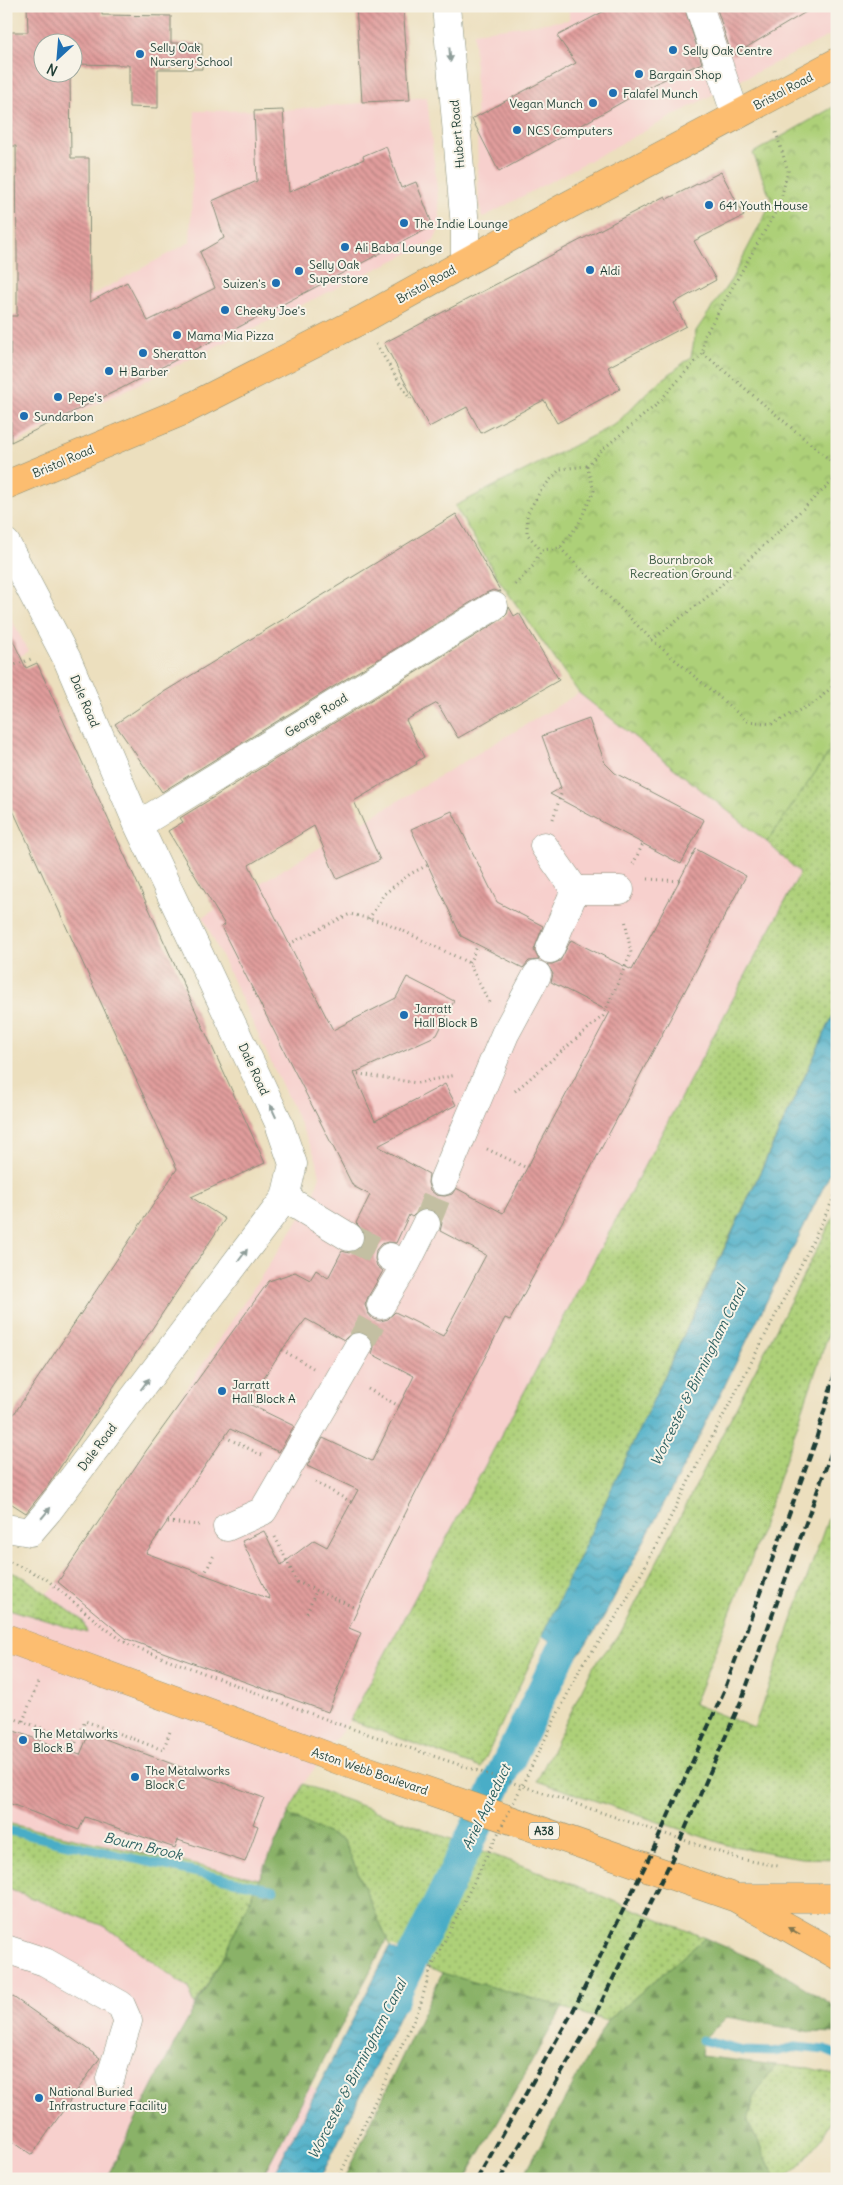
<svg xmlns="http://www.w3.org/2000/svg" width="843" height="2185" font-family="Delius,sans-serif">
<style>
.built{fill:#f7d0cd}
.grass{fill:url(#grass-dots);stroke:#668656}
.forest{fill:url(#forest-firs);stroke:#54784e}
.park{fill:url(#park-crowns);stroke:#668656}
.water{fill:url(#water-waves);stroke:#34757e}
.pier{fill:#ecdfbe}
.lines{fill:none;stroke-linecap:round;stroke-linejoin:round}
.stream{stroke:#48adc7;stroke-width:9}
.canal{stroke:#48adc7;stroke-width:32}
.building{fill:url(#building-back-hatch);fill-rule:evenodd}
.minor-tunnel{stroke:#c3bfa2;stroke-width:28;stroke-dasharray:28 14;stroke-linecap:butt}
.minor-casing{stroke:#868e79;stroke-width:29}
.major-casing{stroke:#868e79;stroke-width:29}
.highway-casing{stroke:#868e79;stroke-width:29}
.path{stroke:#868e79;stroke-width:3;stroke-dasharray:1 4;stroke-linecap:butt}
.minor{stroke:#fff;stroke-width:28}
.major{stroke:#fcbd6f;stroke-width:28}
.highway{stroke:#fcbd6f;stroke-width:28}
.rail{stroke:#1f3d34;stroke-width:4;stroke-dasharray:8 4;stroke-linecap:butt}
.path-bridge{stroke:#868e79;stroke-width:3;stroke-dasharray:1 4;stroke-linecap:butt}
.oneway{fill:#8f9e9a}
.oneway2{fill:#82774f}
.poi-dot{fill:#1f6fb2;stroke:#f7f3e8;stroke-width:2}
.labels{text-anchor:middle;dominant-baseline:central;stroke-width:4;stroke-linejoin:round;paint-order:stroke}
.shield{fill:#f7f3e8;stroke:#60746a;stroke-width:1}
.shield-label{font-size:11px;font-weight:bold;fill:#1f3d34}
.poi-label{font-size:12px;fill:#1f3d34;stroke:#f7f3e8;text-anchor:start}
.street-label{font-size:12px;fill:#1f3d34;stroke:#f7f3e8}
.park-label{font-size:12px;fill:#3b5a42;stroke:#f7f3e8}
.water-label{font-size:14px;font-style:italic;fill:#2b5f60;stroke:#f7f3e8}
</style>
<defs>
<pattern id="grass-dots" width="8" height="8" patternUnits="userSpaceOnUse" patternTransform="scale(1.25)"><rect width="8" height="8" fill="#add078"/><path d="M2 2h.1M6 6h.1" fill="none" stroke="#8caa63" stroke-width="1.8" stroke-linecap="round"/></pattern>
<pattern id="forest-firs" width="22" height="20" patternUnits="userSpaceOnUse" patternTransform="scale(1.25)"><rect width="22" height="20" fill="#8ab268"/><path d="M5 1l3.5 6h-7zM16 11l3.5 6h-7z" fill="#709256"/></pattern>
<pattern id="park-crowns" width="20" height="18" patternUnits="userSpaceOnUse" patternTransform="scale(1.25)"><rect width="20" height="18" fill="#add078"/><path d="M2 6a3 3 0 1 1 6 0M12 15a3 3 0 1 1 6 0" fill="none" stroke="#8caa63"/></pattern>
<pattern id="water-waves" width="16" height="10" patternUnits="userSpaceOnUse" patternTransform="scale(1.25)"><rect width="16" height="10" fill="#48adc7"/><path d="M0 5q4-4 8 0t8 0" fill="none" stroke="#3b8ea2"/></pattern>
<pattern id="building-back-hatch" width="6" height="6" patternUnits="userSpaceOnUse" patternTransform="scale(1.25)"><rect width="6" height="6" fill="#e19d9c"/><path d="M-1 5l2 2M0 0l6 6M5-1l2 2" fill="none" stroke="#b68180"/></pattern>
</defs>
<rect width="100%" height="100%" fill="#f7f3e8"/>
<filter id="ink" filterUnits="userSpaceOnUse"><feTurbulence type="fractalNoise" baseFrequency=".02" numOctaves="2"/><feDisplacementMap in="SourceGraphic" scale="10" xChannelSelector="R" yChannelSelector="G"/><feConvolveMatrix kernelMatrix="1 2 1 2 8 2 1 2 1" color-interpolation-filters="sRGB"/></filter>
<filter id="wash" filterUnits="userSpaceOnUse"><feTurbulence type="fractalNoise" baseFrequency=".0096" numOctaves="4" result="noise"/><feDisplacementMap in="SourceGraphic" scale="20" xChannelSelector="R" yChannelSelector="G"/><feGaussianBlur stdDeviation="1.12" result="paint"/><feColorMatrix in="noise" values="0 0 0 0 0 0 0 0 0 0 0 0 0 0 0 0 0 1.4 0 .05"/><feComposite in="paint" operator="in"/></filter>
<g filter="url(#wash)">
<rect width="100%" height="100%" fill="#ecdfbe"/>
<path class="built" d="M 569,6 L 837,6 L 837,32 L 727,87 L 482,218 L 479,203 L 474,32 L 569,20 Z
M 427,97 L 441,225 L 434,241 L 10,446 L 6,403 L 6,315 L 54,316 L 190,242 L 195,111 L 283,110 Z
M 6,609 L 28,651 L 20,656 L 6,660 Z
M 579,693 L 767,842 L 800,872 L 350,1720 L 303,1784 L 259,1879 L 6,1823 L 6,1570 L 25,1578 L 46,1594 L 58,1582 L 312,1200 L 320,1176 L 316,1158 L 203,917 Z
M 6,1838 L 206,1976 L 316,2091 L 271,2179 L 6,2179 Z"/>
<path class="grass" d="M 837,741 L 837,1007 L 481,1768 L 350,1720 L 800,873 L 767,842 Z
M 837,1210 L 837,1309 L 751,1560 L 694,1704 L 754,1728 L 837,1493 L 837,1859 L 801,1858 L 727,1845 L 537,1781 L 593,1667 L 621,1632 Z
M 6,1570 L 25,1578 L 83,1621 L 87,1633 L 6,1608 Z
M 303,1784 L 577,1886 L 705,1938 L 607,2021 L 442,1973 L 390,1947 L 344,1841 L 288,1815 Z
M 6,1823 L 259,1879 L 225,1954 L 195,2005 L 188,1988 L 106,1927 L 6,1888 Z
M 776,2065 L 809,2068 L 837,2075 L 837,2112 L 819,2142 L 800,2165 L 784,2179 L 776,2179 L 748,2121 L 755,2095 Z"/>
<path class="forest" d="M 288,1815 L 344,1841 L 387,1939 L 261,2179 L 106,2179 L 172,2048 L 225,1954 Z
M 705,1938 L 771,1967 L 833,2005 L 837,2009 L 837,2033 L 811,2032 L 727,2017 L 702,2040 L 701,2056 L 776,2065 L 755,2095 L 748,2121 L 776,2179 L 522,2179 L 607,2021 Z
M 442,1973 L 563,2007 L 465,2179 L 344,2179 Z"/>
<path class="park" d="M 837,105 L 837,741 L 767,842 L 579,693 L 501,583 L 455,506 L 616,424 L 647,392 L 691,357 L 696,331 L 731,280 L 772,202 L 753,153 Z"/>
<path class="water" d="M 837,1007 L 837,1160 L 695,1445 L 600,1624 L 576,1658 L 542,1636 L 725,1248 Z
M 390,1947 L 424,1965 L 320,2179 L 271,2179 Z"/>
<path class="pier" d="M 542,1636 L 576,1658 L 579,1659 L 575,1660 L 541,1638 Z
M 391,1945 L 425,1963 L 426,1966 L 390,1947 Z"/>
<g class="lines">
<path class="stream" d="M 6,1830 L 274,1890
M 702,2040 L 743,2051 L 774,2052 L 796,2047 L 825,2050 L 837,2055"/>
<path class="canal" d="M 393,1998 L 582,1610"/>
</g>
<g id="blocks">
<path class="building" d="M 27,6 L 102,6 L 102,15 L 171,16 L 171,43 L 202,43 L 202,69 L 158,69 L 158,108 L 129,107 L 129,65 L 72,64 L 72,42 L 42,42 L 42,72 L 70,72 L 71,158 L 89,158 L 90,302 L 127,282 L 148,321 L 215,288 L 200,252 L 224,238 L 212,201 L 257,181 L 254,111 L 283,110 L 289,192 L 364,159 L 363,156 L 386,146 L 401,188 L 416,182 L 433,226 L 120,389 L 11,442 L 10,316 L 17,316 L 17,254 L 16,146 L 11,146 L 11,32 L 28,32 Z
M 356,6 L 403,6 L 410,100 L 362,102 Z
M 614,6 L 684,6 L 702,63 L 654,84 L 499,172 L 472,119 L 576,63 L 557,36 Z
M 716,6 L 816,6 L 732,56 Z
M 721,172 L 744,216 L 694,241 L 716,280 L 674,303 L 686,326 L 608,367 L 620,389 L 557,423 L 544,400 L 481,433 L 467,407 L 429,427 L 384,343 L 628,215 L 665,196 L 667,199 Z
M 456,514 L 501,592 L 493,590 L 486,593 L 162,792 L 115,724 L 154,698 Z
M 509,607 L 514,616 L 519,613 L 559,680 L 458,738 L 437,703 L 406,720 L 424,757 L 416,762 L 417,764 L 354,801 L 380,860 L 337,879 L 314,826 L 249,865 L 333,1030 L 396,998 L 407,977 L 454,1001 L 437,1035 L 354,1073 L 375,1121 L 445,1084 L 456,1105 L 378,1146 L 429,1174 L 428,1183 L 430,1190 L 436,1195 L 445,1196 L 452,1194 L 456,1188 L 503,1213 L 610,1012 L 551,982 L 553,974 L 547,964 L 552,964 L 560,961 L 571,940 L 632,970 L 696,849 L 746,876 L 510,1320 L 505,1318 L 376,1571 L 349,1628 L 361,1633 L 328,1712 L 127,1639 L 58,1582 L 146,1451 L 269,1281 L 295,1272 L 310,1280 L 316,1270 L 328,1278 L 342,1251 L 349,1253 L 357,1250 L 362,1246 L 365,1238 L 362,1229 L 356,1223 L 370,1195 L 353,1186 L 221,927 L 225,925 L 168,831 L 183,822 L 180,818 L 502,619 L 507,614 ZM 425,1208 L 433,1210 L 439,1215 L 442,1223 L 440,1231 L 486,1255 L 443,1336 L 395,1312 L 388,1319 L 380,1321 L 373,1319 L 368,1313 L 365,1305 L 368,1297 L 383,1271 L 377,1266 L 375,1259 L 376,1250 L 381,1244 L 388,1242 L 396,1243 L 409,1215 L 412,1217 L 418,1211 ZM 306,1319 L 344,1340 L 351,1333 L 359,1331 L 365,1333 L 372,1340 L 374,1347 L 372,1354 L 414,1376 L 372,1461 L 323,1438 L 307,1466 L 358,1490 L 327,1547 L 314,1540 L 281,1565 L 264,1531 L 242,1541 L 270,1599 L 146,1553 L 230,1429 L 279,1452 L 294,1426 L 247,1403 L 282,1350 Z
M 6,626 L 26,668 L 37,663 L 265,1163 L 191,1197 L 225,1219 L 47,1487 L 26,1513 L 6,1500 L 6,1426 L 177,1169 L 6,795 Z
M 589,719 L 605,763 L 615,773 L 704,820 L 681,864 L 550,794 L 561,788 L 542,736 Z
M 452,811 L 497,902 L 543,926 L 534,950 L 539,960 L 529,961 L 523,968 L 461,936 L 411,829 Z
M 6,1728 L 80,1755 L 89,1733 L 264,1798 L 253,1824 L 258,1826 L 245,1862 L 178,1840 L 175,1848 L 85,1817 L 79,1830 L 6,1802 Z
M 6,1992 L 100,2058 L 32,2155 L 6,2137 Z"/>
</g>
</g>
<g filter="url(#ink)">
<use href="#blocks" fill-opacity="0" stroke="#868e79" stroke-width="1"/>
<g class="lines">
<path class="minor-tunnel" d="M 426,1224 L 443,1181
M 349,1237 L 390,1257
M 358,1347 L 381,1305"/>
<g class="minor-casing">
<path id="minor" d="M 446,6 L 465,227 L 465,262
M 699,6 L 736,116
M 6,543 L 67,659 L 138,825 L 278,1121 L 293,1164 L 285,1198 L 48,1511 L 30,1532 L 6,1528
M 138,825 L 494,606
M 544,846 L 575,890
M 575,890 L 620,890
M 550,949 L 575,890
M 443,1181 L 505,1034 L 537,975
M 285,1198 L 349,1237
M 406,1264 L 426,1224
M 381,1305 L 406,1264 L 390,1257
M 227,1527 L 263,1511 L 358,1347
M 6,1949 L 45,1962 L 121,2005 L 128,2021 L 110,2079"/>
</g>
<g class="major-casing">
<path id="major" d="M 6,485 L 181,412 L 363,319 L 563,208 L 837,62"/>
</g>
<g class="highway-casing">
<path id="highway" d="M 6,1638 L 352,1765 L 736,1898 L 837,1955
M 738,1898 L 837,1898"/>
</g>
<path class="path" d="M 376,344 L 410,399 L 412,394
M 703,353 L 837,466
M 587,466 L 603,449 L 655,406 L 703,353 L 704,337 L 779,206 L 788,171 L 775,129
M 587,466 L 594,491 L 578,525 L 560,548 L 541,550 L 527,534 L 527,514 L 541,490 L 560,469 Z
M 560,548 L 652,640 L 747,721 L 772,724 L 816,702 L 837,682
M 515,585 L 533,566 L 541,550
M 652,640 L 716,590 L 837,477
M 6,668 L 34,658
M 553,819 L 562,791
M 633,864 L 643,844
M 648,879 L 679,881
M 369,919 L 384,894 L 410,874 L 428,865
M 289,944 L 350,914 L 387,923 L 469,963 L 489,1002
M 469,963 L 478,945
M 353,1073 L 417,1083 L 456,1075
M 515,1091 L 603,1016 L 631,953 L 625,919
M 487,1149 L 527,1168
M 282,1350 L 313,1368
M 368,1389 L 399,1406
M 225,1437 L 262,1455
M 315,1482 L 351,1502
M 168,1522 L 199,1525
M 275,1537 L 297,1582 L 356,1608
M 6,1560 L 45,1578 L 101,1625 L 127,1644 L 344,1726 L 740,1859 L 778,1866
M 204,1575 L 215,1553
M 307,1613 L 316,1591
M 583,1663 C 628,1608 658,1540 691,1477 C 741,1382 791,1288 837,1191
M 12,1718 L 77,1740
M 23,1721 L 39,1680
M 72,1752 L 85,1721 L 163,1750 L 171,1729
M 338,2179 L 419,2009 L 431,1968"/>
<use href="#minor" class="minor"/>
<use href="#major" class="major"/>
<use href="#highway" class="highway"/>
<path class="rail" d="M 477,2179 L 573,2011 L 653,1850 L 724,1691 L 815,1443 L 837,1366
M 500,2179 L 594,2017 L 672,1859 L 742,1699 L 837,1437"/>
<path class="path-bridge" d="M 431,1968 L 583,1663"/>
</g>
<defs><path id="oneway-solid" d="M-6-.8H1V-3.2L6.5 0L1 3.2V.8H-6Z" transform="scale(1.25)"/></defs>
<g class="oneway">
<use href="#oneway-solid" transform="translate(450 55) rotate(85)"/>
<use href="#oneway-solid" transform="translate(273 1111) rotate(-115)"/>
<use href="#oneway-solid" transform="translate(243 1255) rotate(-53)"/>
<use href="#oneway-solid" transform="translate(145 1384) rotate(-53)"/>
<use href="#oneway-solid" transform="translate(46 1513) rotate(-50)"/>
</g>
<use class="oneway2" href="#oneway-solid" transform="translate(794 1931) rotate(-150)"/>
</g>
<g class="poi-dot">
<circle cx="673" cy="50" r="5"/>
<circle cx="140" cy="54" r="5"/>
<circle cx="639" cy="74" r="5"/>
<circle cx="613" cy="93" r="5"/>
<circle cx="593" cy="103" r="5"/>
<circle cx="517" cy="130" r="5"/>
<circle cx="709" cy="205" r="5"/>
<circle cx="404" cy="223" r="5"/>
<circle cx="345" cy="247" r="5"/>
<circle cx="590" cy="270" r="5"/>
<circle cx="299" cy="271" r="5"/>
<circle cx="276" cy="283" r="5"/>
<circle cx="225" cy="310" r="5"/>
<circle cx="177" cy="335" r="5"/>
<circle cx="143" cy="353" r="5"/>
<circle cx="109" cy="371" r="5"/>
<circle cx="58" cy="397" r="5"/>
<circle cx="24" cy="416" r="5"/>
<circle cx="404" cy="1015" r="5"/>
<circle cx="222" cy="1391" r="5"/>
<circle cx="23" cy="1740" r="5"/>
<circle cx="135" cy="1777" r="5"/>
<circle cx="39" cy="2098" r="5"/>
</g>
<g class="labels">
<rect class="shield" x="529" y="1822.5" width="30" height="17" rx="4"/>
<g class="shield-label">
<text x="544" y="1831">A38</text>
</g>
<g class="poi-label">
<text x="150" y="47">Selly Oak<tspan x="150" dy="14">Nursery School</tspan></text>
<text x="683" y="50">Selly Oak Centre</text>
<text x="649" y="74">Bargain Shop</text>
<text x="623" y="93">Falafel Munch</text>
<text x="583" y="103" text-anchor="end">Vegan Munch</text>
<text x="527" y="130">NCS Computers</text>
<text x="719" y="205">641 Youth House</text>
<text x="414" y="223">The Indie Lounge</text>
<text x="355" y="247">Ali Baba Lounge</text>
<text x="309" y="264">Selly Oak<tspan x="309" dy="14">Superstore</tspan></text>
<text x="600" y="270">Aldi</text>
<text x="266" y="283" text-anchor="end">Suizen's</text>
<text x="235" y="310">Cheeky Joe's</text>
<text x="187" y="335">Mama Mia Pizza</text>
<text x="153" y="353">Sheratton</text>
<text x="119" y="371">H Barber</text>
<text x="68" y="397">Pepe's</text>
<text x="34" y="416">Sundarbon</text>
<text x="414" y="1008">Jarratt<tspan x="414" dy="14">Hall Block B</tspan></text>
<text x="232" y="1384">Jarratt<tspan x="232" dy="14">Hall Block A</tspan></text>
<text x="33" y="1733">The Metalworks<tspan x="33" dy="14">Block B</tspan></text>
<text x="145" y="1770">The Metalworks<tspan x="145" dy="14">Block C</tspan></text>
<text x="49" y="2091">National Buried<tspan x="49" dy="14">Infrastructure Facility</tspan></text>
</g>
<g class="street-label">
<text transform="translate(783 91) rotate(-28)">Bristol Road</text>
<text transform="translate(457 134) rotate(-95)">Hubert Road</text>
<text transform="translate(426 284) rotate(-29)">Bristol Road</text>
<text transform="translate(63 461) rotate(-23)">Bristol Road</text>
<text transform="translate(85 701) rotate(67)">Dale Road</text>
<text transform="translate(316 715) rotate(-32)">George Road</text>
<text transform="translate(254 1069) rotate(65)">Dale Road</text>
<text transform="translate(97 1447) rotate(-53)">Dale Road</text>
<text transform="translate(370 1771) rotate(19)">Aston Webb Boulevard</text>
</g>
<g class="park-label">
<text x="681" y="559">Bournbrook<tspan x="681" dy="14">Recreation Ground</tspan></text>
</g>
<g class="water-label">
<text transform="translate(698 1375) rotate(-64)">Worcester &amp; Birmingham Canal</text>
<text transform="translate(486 1807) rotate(-64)">Ariel Aqueduct</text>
<text transform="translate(143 1846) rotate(13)">Bourn Brook</text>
<text transform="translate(357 2069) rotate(-63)">Worcester &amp; Birmingham Canal</text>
</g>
</g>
<rect width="843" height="2185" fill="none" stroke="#f7f3e8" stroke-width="25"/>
<g transform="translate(58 58) rotate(206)"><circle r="24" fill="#f7f3e8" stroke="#a1aaa0"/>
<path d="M0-4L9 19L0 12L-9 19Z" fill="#1f6fb2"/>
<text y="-8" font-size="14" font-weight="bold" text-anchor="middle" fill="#1f3d34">N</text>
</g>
</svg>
